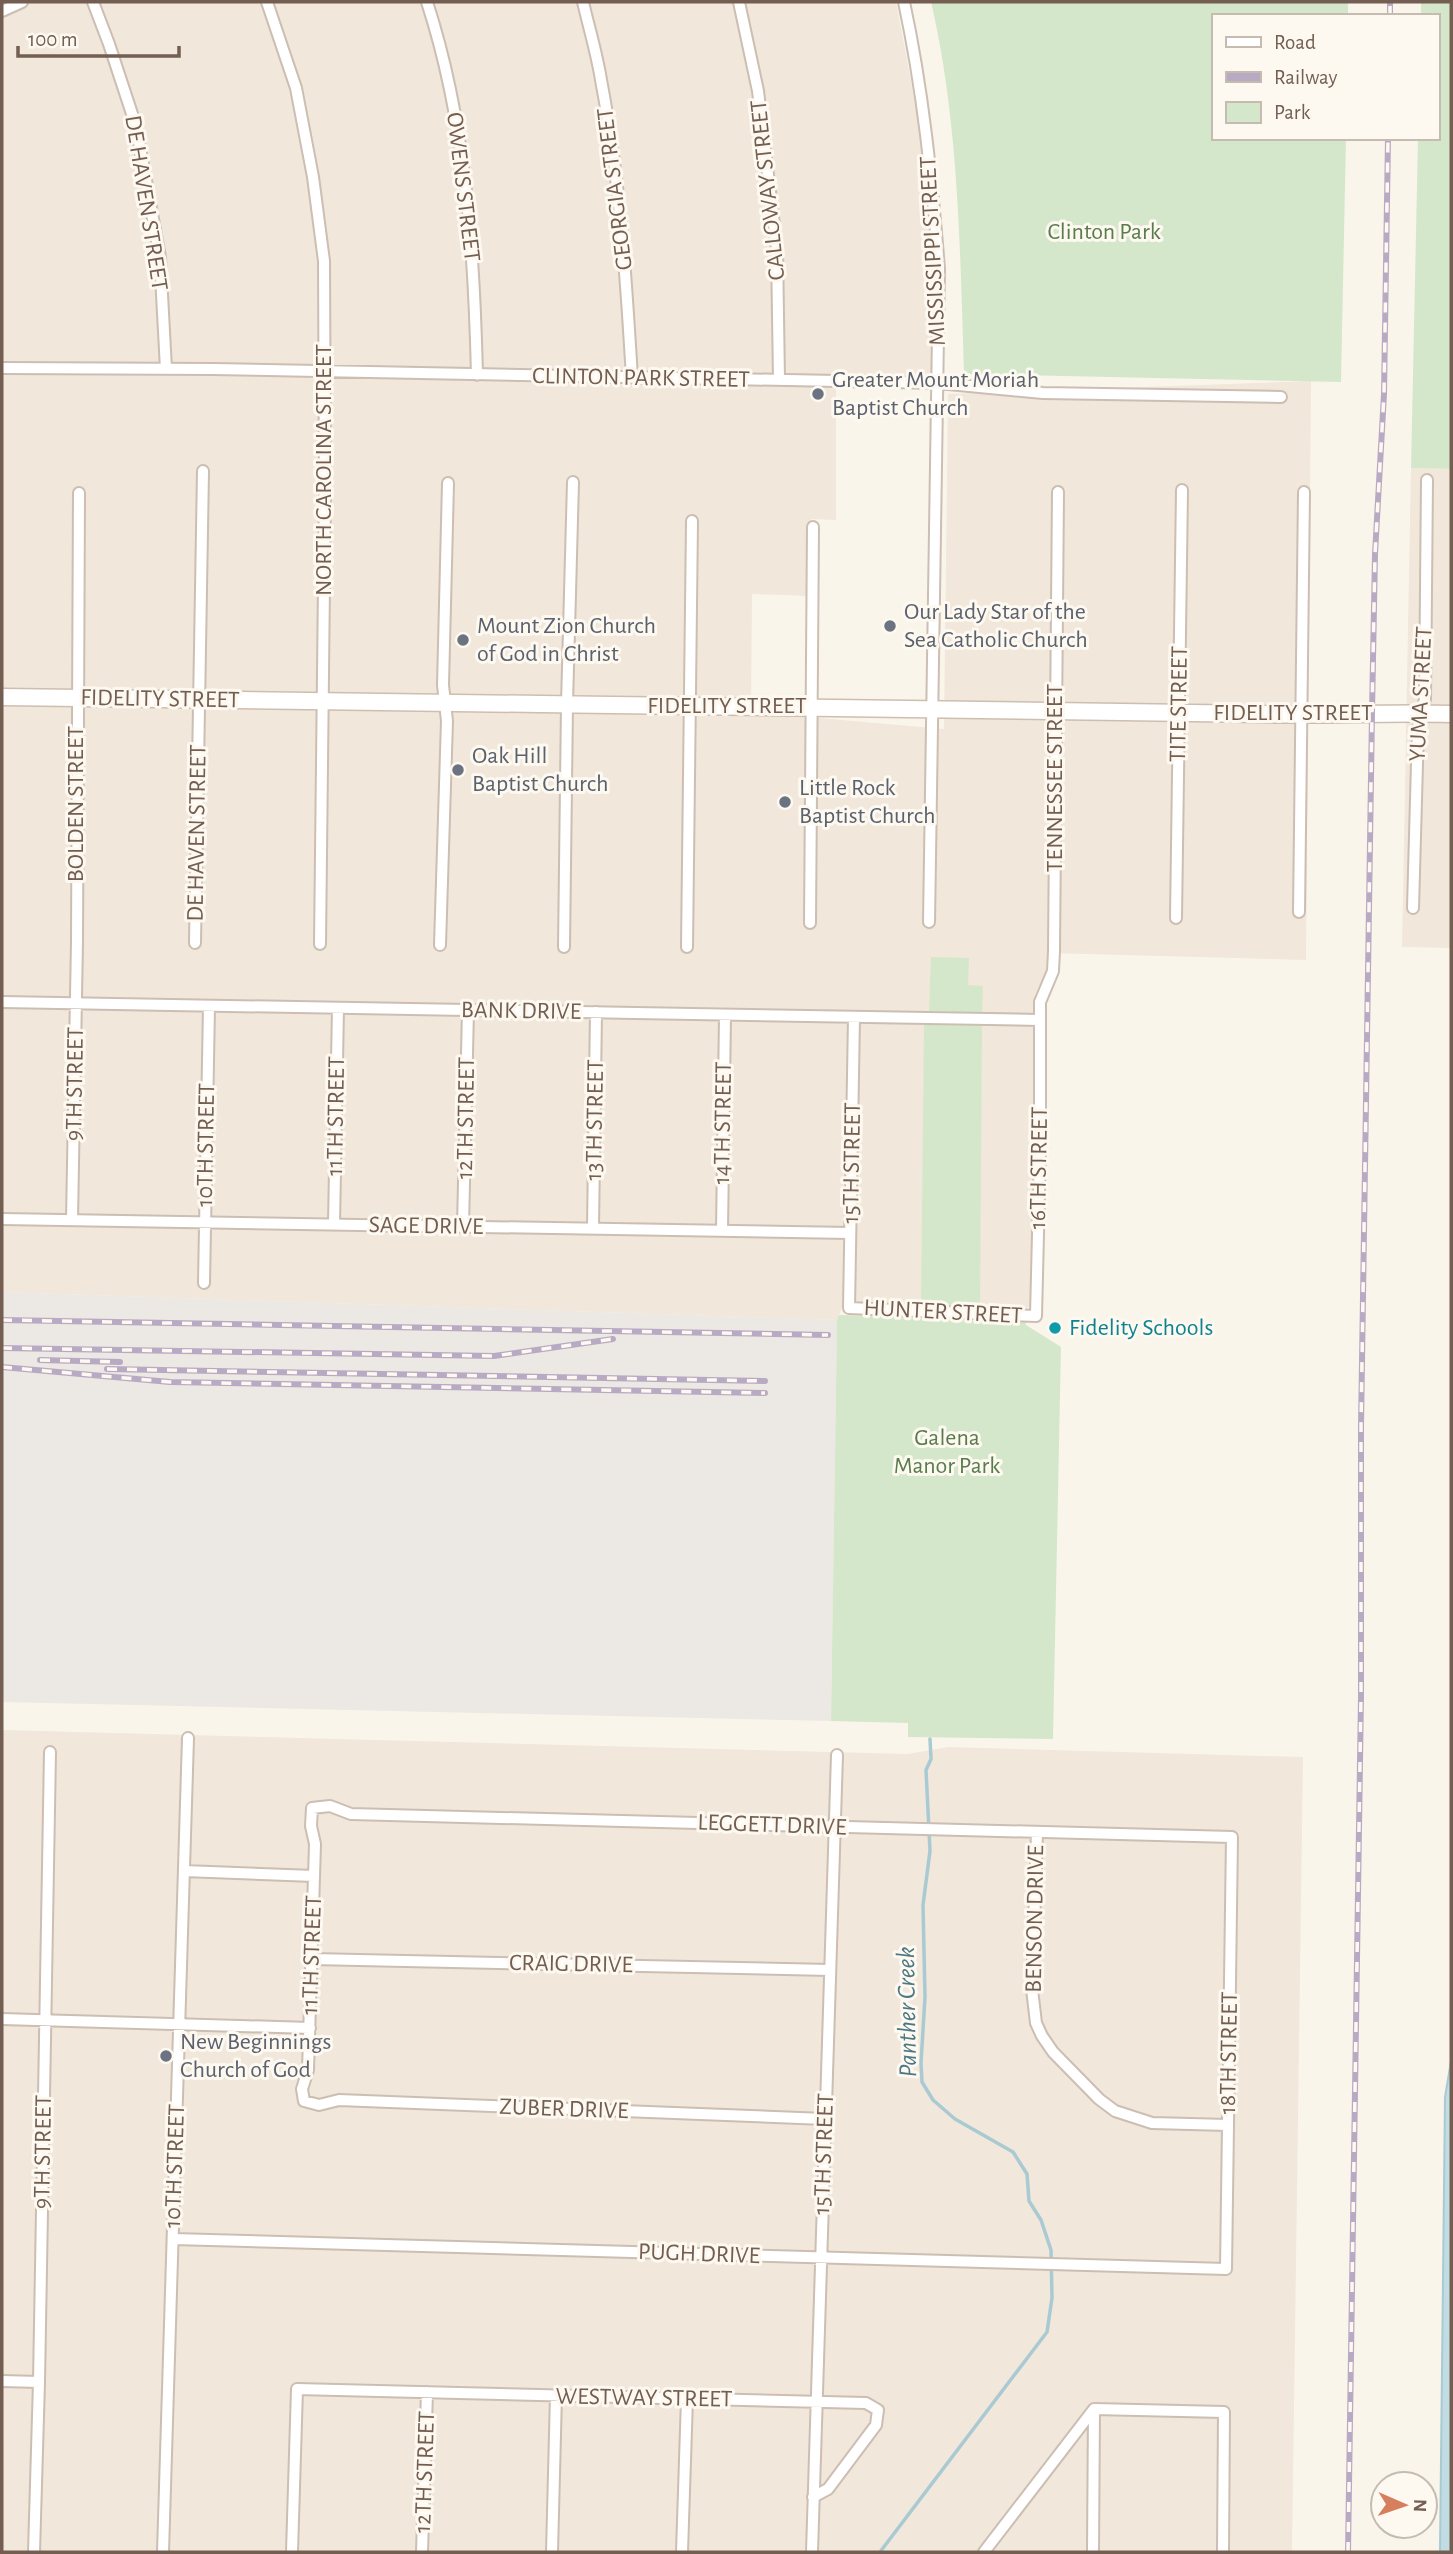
<svg xmlns="http://www.w3.org/2000/svg" width="1453" height="2554" font-family="'Alegreya Sans',sans-serif">
<style>
.residential{fill:#f1e7da}
.industrial{fill:#ece8e3}
.green{fill:#d5e7ca}
.water{fill:#c1dce2;stroke:#a9cad3;stroke-width:2}
.lines{fill:none;stroke-linecap:round;stroke-linejoin:round}
.stream{stroke:#a9cad3;stroke-width:3.5}
.minor-casing{stroke:#ccbeb2;stroke-width:14}
.secondary-casing{stroke:#cebeb0;stroke-width:19}
.minor{stroke:#fff;stroke-width:10}
.secondary{stroke:#fff;stroke-width:16}
.rail-casing{stroke:#b9aac4;stroke-width:6}
.rail{stroke:#fdf9f1;stroke-width:3.5;stroke-dasharray:10;stroke-linecap:butt}
.worship-dot{fill:#6b7280;stroke:#fdf9f1;stroke-width:2.5}
.culture-dot{fill:#0f9aa8;stroke:#fdf9f1;stroke-width:2.5}
.labels{text-anchor:middle;dominant-baseline:central;stroke-width:6;stroke-linejoin:round;paint-order:stroke}
.street-label{font-size:24px;fill:#735e51;stroke:#fdf9f1}
.park-label{font-size:24px;fill:#597c4d;stroke:#fdf9f1}
.worship-label{font-size:24px;fill:#5b616d;stroke:#fdf9f1;text-anchor:start}
.culture-label{font-size:24px;fill:#0d838f;stroke:#fdf9f1;text-anchor:start}
.water-label{font-size:26px;font-style:italic;fill:#4c7783;stroke:#fdf9f1}
</style>
<rect width="100%" height="100%" fill="#faf5eb"/>
<path class="residential" d="M 2,2 L 896,2 L 921,135 L 930,218 L 933,287 L 933,387 L 836,386 L 836,520 L 811,519 L 809,596 L 752,594 L 751,712 L 944,729 L 948,394 L 1311,381 L 1306,960 L 1049,953 L 1046,972 L 1035,994 L 1032,1302 L 1029,1307 L 1016,1313 L 844,1303 L 837,1320 L 2,1292 Z
M 1411,468 L 1451,469 L 1451,948 L 1402,947 Z
M 2,1730 L 908,1754 L 948,1747 L 1303,1757 L 1292,2552 L 2,2552 Z"/>
<path class="industrial" d="M 2,1292 L 837,1320 L 831,1721 L 2,1702 Z"/>
<path class="green" d="M 931,2 L 1348,2 L 1348,16 L 1213,16 L 1213,138 L 1346,138 L 1341,382 L 964,374 C 960,251 959,122 931,2 Z
M 1421,2 L 1451,2 L 1451,469 L 1411,468 L 1418,138 L 1437,138 L 1437,16 L 1421,16 Z
M 931,957 L 969,958 L 968,985 L 983,986 L 982,1013 L 929,1011 Z
M 924,1025 L 982,1025 L 980,1309 L 921,1308 Z
M 839,1315 L 1025,1320 L 1026,1325 L 1061,1347 L 1053,1739 L 908,1737 L 908,1723 L 831,1721 L 837,1320 Z"/>
<path class="water" d="M 1451,2061 L 1451,2552 L 1440,2552 L 1445,2097 Z"/>
<g class="lines">
<path class="stream" d="M 880,2552 L 1047,2332 L 1052,2298 L 1051,2250 L 1041,2220 L 1029,2201 L 1027,2174 L 1013,2152 L 955,2119 L 933,2100 L 922,2082 L 921,2063 L 925,1997 L 923,1905 L 930,1851 L 926,1770 L 931,1759 L 930,1739"/>
<g class="minor-casing">
<path id="minor" d="M 93,2 L 109,44 L 136,126 L 160,257 L 166,369
M 267,2 L 296,88 L 313,177 L 324,261 L 325,493 L 320,944
M 427,2 C 466,122 474,249 477,375
M 583,2 C 589,28 597,54 601,80 C 620,179 626,278 632,378
M 739,2 L 758,91 L 777,250 L 779,380
M 904,2 C 923,90 932,179 939,269 L 929,922
M 2,11 L 22,2
M 2,368 L 213,369 L 938,383 L 1043,393 L 1281,397
M 1413,908 L 1418,728 L 1425,699 L 1427,480
M 1299,912 L 1304,492
M 1176,918 L 1182,490
M 810,923 L 813,527
M 195,943 L 203,471
M 440,945 L 447,721 L 443,685 L 448,483
M 564,947 L 567,704 L 573,482
M 687,947 L 692,521
M 2,1002 L 1040,1020
M 854,1017 L 849,1308 L 1036,1316 L 1040,1152 L 1040,1002 L 1053,971 L 1054,951 L 1058,492
M 2,1219 L 850,1233
M 72,1220 L 77,941 L 79,493
M 334,1224 L 338,1008
M 463,1226 L 468,1010
M 593,1228 L 596,1012
M 722,1231 L 725,1015
M 204,1283 L 209,1006
M 1037,1832 L 1032,1989 L 1036,2023 L 1042,2036 L 1053,2052 L 1099,2099 L 1115,2111 L 1152,2123 L 1228,2125
M 184,1871 L 314,1876
M 312,1959 L 830,1970
M 2,2019 L 310,2028
M 173,2239 L 1226,2269 L 1232,1837 L 351,1814 L 330,1806 L 312,1808 L 311,1826 L 315,1844 L 308,2070 L 302,2089 L 304,2101 L 319,2105 L 339,2100 L 825,2119
M 2,2381 L 39,2382
M 34,2552 L 39,2382 L 50,1752
M 163,2552 L 188,1738
M 292,2552 L 297,2389 L 866,2403 L 878,2410 L 876,2425 L 828,2489 L 813,2497
M 422,2552 L 427,2392
M 552,2552 L 556,2395
M 682,2552 L 687,2399
M 812,2552 L 837,1755
M 984,2552 L 1094,2409 L 1224,2412 L 1223,2552
M 1093,2552 L 1094,2409"/>
</g>
<g class="secondary-casing">
<path id="secondary" d="M 2,697 C 422,704 842,706 1262,714 C 1325,716 1388,712 1451,714"/>
</g>
<use href="#minor" class="minor"/>
<use href="#secondary" class="secondary"/>
<g class="rail-casing">
<path id="rail" d="M 1390,16 L 1390,2
M 2,1320 L 828,1335
M 2,1348 L 494,1356 L 613,1339
M 40,1360 L 120,1362
M 2,1367 L 170,1382 L 765,1393
M 107,1369 L 765,1381
M 1348,2552 L 1361,1696 L 1361,1426 L 1372,713 L 1375,554 L 1384,394 L 1388,138"/>
</g>
<use href="#rail" class="rail"/>
</g>
<g class="worship-dot">
<circle cx="818" cy="394" r="7"/>
<circle cx="890" cy="626" r="7"/>
<circle cx="463" cy="640" r="7"/>
<circle cx="458" cy="770" r="7"/>
<circle cx="785" cy="802" r="7"/>
<circle cx="166" cy="2056" r="7"/>
</g>
<circle class="culture-dot" cx="1055" cy="1328" r="7"/>
<g class="labels">
<g class="street-label">
<text transform="translate(463 187) rotate(83)">OWENS STREET</text>
<text transform="translate(615 189) rotate(-97)">GEORGIA STREET</text>
<text transform="translate(768 190) rotate(-96)">CALLOWAY STREET</text>
<text transform="translate(146 203) rotate(81)">DE HAVEN STREET</text>
<text transform="translate(933 251) rotate(-93)">MISSISSIPPI STREET</text>
<text transform="translate(641 378) rotate(1)">CLINTON PARK STREET</text>
<text transform="translate(324 470) rotate(-90)">NORTH CAROLINA STREET</text>
<text transform="translate(1421 694) rotate(-87)">YUMA STREET</text>
<text transform="translate(160 699) rotate(1)">FIDELITY STREET</text>
<text transform="translate(1179 704) rotate(-89)">TITE STREET</text>
<text x="727" y="706">FIDELITY STREET</text>
<text x="1293" y="713">FIDELITY STREET</text>
<text transform="translate(1055 778) rotate(-90)">TENNESSEE STREET</text>
<text transform="translate(76 804) rotate(-90)">BOLDEN STREET</text>
<text transform="translate(197 833) rotate(-89)">DE HAVEN STREET</text>
<text transform="translate(521 1011) rotate(1)">BANK DRIVE</text>
<text transform="translate(75 1084) rotate(-89)">9TH STREET</text>
<text transform="translate(336 1116) rotate(-89)">11TH STREET</text>
<text transform="translate(466 1118) rotate(-89)">12TH STREET</text>
<text transform="translate(595 1120) rotate(-89)">13TH STREET</text>
<text transform="translate(723 1123) rotate(-89)">14TH STREET</text>
<text transform="translate(206 1145) rotate(-89)">10TH STREET</text>
<text transform="translate(852 1163) rotate(-89)">15TH STREET</text>
<text transform="translate(1039 1168) rotate(-89)">16TH STREET</text>
<text transform="translate(426 1226) rotate(1)">SAGE DRIVE</text>
<text transform="translate(943 1312) rotate(3)">HUNTER STREET</text>
<text transform="translate(772 1825) rotate(2)">LEGGETT DRIVE</text>
<text transform="translate(1035 1919) rotate(-89)">BENSON DRIVE</text>
<text transform="translate(312 1955) rotate(-88)">11TH STREET</text>
<text transform="translate(571 1964) rotate(1)">CRAIG DRIVE</text>
<text transform="translate(1229 2053) rotate(-89)">18TH STREET</text>
<text transform="translate(564 2109) rotate(2)">ZUBER DRIVE</text>
<text transform="translate(43 2152) rotate(-89)">9TH STREET</text>
<text transform="translate(824 2154) rotate(-88)">15TH STREET</text>
<text transform="translate(175 2166) rotate(-88)">10TH STREET</text>
<text transform="translate(699 2254) rotate(2)">PUGH DRIVE</text>
<text transform="translate(644 2398) rotate(1)">WESTWAY STREET</text>
<text transform="translate(425 2472) rotate(-88)">12TH STREET</text>
</g>
<g class="park-label">
<text x="1104" y="232">Clinton Park</text>
<text x="947" y="1438">Galena<tspan x="947" dy="28">Manor Park</tspan></text>
</g>
<g class="worship-label">
<text x="832" y="380">Greater Mount Moriah<tspan x="832" dy="28">Baptist Church</tspan></text>
<text x="904" y="612">Our Lady Star of the<tspan x="904" dy="28">Sea Catholic Church</tspan></text>
<text x="477" y="626">Mount Zion Church<tspan x="477" dy="28">of God in Christ</tspan></text>
<text x="472" y="756">Oak Hill<tspan x="472" dy="28">Baptist Church</tspan></text>
<text x="799" y="788">Little Rock<tspan x="799" dy="28">Baptist Church</tspan></text>
<text x="180" y="2042">New Beginnings<tspan x="180" dy="28">Church of God</tspan></text>
</g>
<g class="culture-label">
<text x="1069" y="1328">Fidelity Schools</text>
</g>
<g class="water-label">
<text transform="translate(907 2012) rotate(-91)">Panther Creek</text>
</g>
</g>
<rect width="1453" height="2554" fill="none" stroke="#735e51" stroke-width="7"/>
<rect x="1212" y="14" width="228" height="126" fill="#fdf9f1" stroke="#c6bbb1" stroke-width="2"/>
<rect x="1226" y="37" width="35" height="10" fill="#ffffff" stroke="#c6bbb1" stroke-width="2"/>
<text x="1274" y="49" font-size="21" fill="#735e51">Road</text>
<rect x="1226" y="72" width="35" height="10" fill="#b9aac4" stroke="#c6bbb1" stroke-width="2"/>
<text x="1274" y="84" font-size="21" fill="#735e51">Railway</text>
<rect x="1226" y="102" width="35" height="21" fill="#d5e7ca" stroke="#c6bbb1" stroke-width="2"/>
<text x="1274" y="119" font-size="21" fill="#735e51">Park</text>
<g transform="translate(1404 2505) rotate(92)"><circle r="33" fill="#fdf9f1" stroke="#c6bbb1" stroke-width="2"/>
<path d="M0-5L12 26L0 18L-12 26Z" fill="#d57f5f"/>
<text y="-10" font-size="19" font-weight="bold" text-anchor="middle" fill="#735e51">N</text>
</g>
<path d="M18 46v10h161v-10" fill="none" stroke="#735e51" stroke-width="3.5"/>
<text x="28" y="46" font-size="21" fill="#735e51" stroke="#fdf9f1" stroke-width="5" paint-order="stroke">100 m</text>
</svg>
